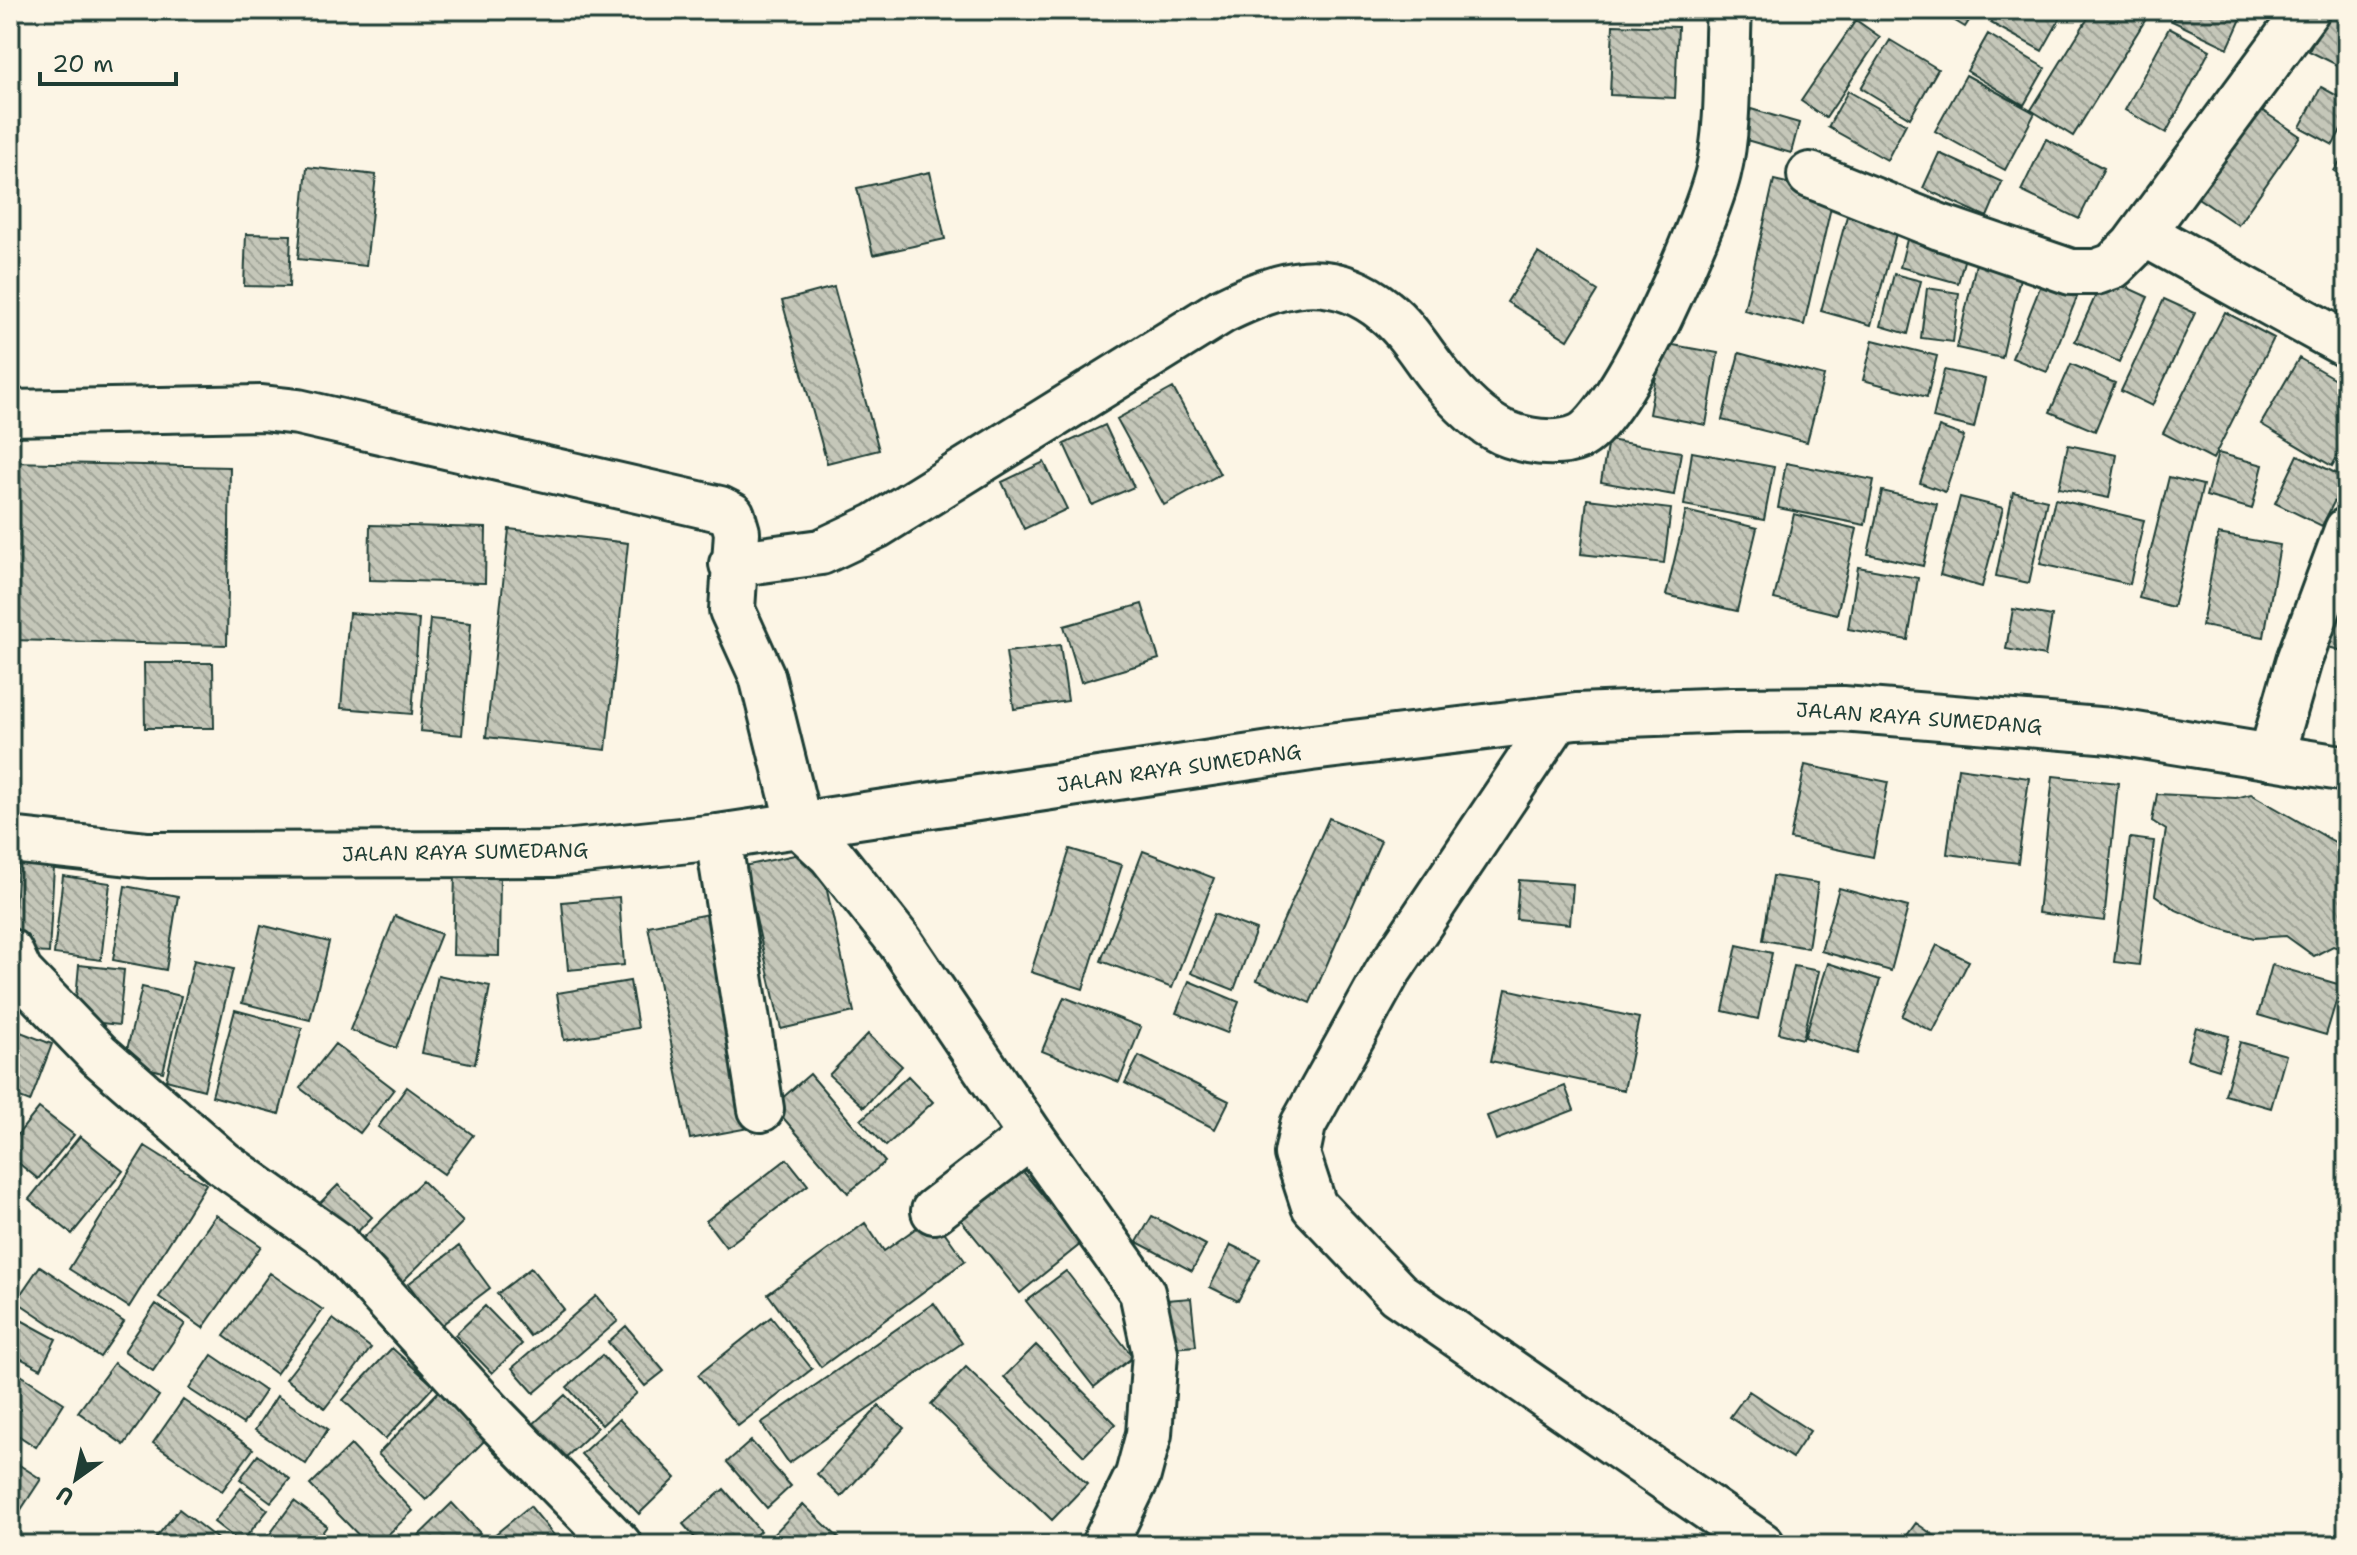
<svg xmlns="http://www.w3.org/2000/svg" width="2357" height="1555" font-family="'Shantell Sans',sans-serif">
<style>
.building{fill:url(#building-back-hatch);stroke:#1f3d34;stroke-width:2}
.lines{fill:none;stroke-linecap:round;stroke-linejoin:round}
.minor-casing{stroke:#1f3d34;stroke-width:50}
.highway-casing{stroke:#1f3d34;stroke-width:50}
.minor{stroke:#fcf5e5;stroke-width:44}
.highway{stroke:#fcf5e5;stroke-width:44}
.labels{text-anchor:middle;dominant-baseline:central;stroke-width:8;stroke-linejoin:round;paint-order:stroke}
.street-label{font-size:20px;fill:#1f3d34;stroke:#fcf5e5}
</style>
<defs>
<pattern id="building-back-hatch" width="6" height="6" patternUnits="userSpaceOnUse" patternTransform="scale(2)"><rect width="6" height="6" fill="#c5c7b9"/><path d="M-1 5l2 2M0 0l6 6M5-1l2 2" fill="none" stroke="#9fa397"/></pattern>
</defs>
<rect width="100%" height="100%" fill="#fcf5e5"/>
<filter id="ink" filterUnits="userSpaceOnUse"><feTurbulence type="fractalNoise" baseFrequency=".0125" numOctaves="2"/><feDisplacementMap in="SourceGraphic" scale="16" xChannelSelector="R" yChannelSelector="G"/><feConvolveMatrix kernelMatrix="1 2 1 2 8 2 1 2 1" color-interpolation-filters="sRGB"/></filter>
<g filter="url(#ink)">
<path class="building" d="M 1937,10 L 1976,10 L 1965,27 Z
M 1998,10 L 2065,10 L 2042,51 L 1991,23 Z
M 2093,10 L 2142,10 L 2149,14 L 2073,136 L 2031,110 Z
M 2177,10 L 2245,10 L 2228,48 L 2172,21 Z
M 2330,10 L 2347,10 L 2347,70 L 2309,51 Z
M 1856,20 L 1880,37 L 1826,118 L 1801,101 Z
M 1613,25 L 1678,27 L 1675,98 L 1610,95 Z
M 2169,28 L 2210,50 L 2166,133 L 2125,110 Z
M 1988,34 L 2045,68 L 2024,105 L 1967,71 Z
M 1890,40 L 1938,69 L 1910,118 L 1861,88 Z
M 1966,75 L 2035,113 L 2005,170 L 1935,131 Z
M 2321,87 L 2347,101 L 2347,118 L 2333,145 L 2300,127 Z
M 1848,91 L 1906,124 L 1887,160 L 1828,127 Z
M 2251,103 L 2300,136 L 2238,225 L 2189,192 Z
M 1751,109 L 1799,123 L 1791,153 L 1743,139 Z
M 2046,139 L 2104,168 L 2079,219 L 2021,191 Z
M 2347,150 L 2347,179 L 2334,171 Z
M 1939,153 L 2002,182 L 1987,217 L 1923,188 Z
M 307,167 L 376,175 L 366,266 L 298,259 Z
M 930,172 L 945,239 L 873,255 L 857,188 Z
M 1774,180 L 1834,194 L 1804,325 L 1744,310 Z
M 1850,205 L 1900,219 L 1871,325 L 1821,311 Z
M 1911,224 L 1970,239 L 1958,283 L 1900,267 Z
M 246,234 L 291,235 L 289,287 L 244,286 Z
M 1979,250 L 2024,260 L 2002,358 L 1957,348 Z
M 1538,253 L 1598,291 L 1568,340 L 1507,302 Z
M 2046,272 L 2081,287 L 2047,372 L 2012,358 Z
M 1894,274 L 1921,281 L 1908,334 L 1881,326 Z
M 2104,277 L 2148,297 L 2119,362 L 2075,341 Z
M 834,287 L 879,450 L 827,463 L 782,301 Z
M 1927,288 L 1959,293 L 1953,342 L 1921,338 Z
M 2164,299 L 2195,313 L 2152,406 L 2121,391 Z
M 2225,312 L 2274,338 L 2213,459 L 2163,433 Z
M 1873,340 L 1937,356 L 1927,397 L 1863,380 Z
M 1662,343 L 1718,353 L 1706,425 L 1649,414 Z
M 1739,353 L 1824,376 L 1807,442 L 1722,420 Z
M 2299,358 L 2347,386 L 2347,440 L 2332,466 L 2261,424 Z
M 2071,364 L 2115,383 L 2095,431 L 2050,412 Z
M 1944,370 L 1985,379 L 1974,428 L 1933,418 Z
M 1173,388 L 1220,474 L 1164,505 L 1117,419 Z
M 1105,425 L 1134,487 L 1092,505 L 1064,444 Z
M 1939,427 L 1964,436 L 1945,492 L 1920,483 Z
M 1608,440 L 1681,452 L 1674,495 L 1601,482 Z
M 2068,445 L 2117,455 L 2109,498 L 2059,488 Z
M 1692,452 L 1774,467 L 1764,520 L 1684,505 Z
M 2218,453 L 2263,465 L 2252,509 L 2206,496 Z
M 2298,455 L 2346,478 L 2322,526 L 2275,503 Z
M 10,462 L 230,467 L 227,645 L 10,640 Z
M 1044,462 L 1067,509 L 1024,529 L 1002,482 Z
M 1786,463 L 1874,480 L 1865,525 L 1778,508 Z
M 2169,477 L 2203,485 L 2173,607 L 2139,598 Z
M 1882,491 L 1937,504 L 1923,566 L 1868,554 Z
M 2013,492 L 2047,500 L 2029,583 L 1996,576 Z
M 1960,497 L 2003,508 L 1982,587 L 1940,575 Z
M 1587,499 L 1671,509 L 1664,563 L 1581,554 Z
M 2055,499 L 2144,520 L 2130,584 L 2040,564 Z
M 1686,511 L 1757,528 L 1737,611 L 1666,595 Z
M 1794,514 L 1857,529 L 1837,614 L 1774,599 Z
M 370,525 L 486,528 L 485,583 L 369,580 Z
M 509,529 L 628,543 L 606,750 L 486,737 Z
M 2218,534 L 2280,545 L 2264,637 L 2202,626 Z
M 1858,567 L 1918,578 L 1908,640 L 1848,629 Z
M 2347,578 L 2347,652 L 2328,647 Z
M 1142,604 L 1159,659 L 1081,682 L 1064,626 Z
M 2013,609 L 2052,616 L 2045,656 L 2006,649 Z
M 349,613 L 419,619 L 412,714 L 341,708 Z
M 430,619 L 471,623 L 462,735 L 420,731 Z
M 1060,645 L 1068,701 L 1014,709 L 1006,652 Z
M 144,663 L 213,663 L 214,728 L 145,728 Z
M 1805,765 L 1888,782 L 1873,857 L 1790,839 Z
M 1958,768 L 2029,778 L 2018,863 L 1947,854 Z
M 2053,776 L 2118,783 L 2104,921 L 2038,913 Z
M 2157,794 L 2236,798 L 2251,794 L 2347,849 L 2347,951 L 2333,946 L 2314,956 L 2286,936 L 2254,938 L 2215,927 L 2176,910 L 2155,895 L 2166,830 L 2152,821 Z
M 1329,818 L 1381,841 L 1310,1003 L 1257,980 Z
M 2130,838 L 2154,841 L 2139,965 L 2114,962 Z
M 1070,849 L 1122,865 L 1083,989 L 1031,972 Z
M 818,850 L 854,1012 L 781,1029 L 744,866 Z
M 1143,851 L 1214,878 L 1172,988 L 1101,961 Z
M 18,864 L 54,867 L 49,953 L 12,951 Z
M 455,872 L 500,873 L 499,956 L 453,955 Z
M 63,876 L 110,883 L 101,960 L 54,954 Z
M 1773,876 L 1818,883 L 1808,948 L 1763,940 Z
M 1519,880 L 1573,884 L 1570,924 L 1516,919 Z
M 125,886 L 178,896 L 166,970 L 113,960 Z
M 1839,888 L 1908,907 L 1891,971 L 1821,951 Z
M 619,897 L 624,965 L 568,970 L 562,902 Z
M 713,913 L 754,1127 L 690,1139 L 648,926 Z
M 1214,914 L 1256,930 L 1234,990 L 1191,973 Z
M 395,916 L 441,934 L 396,1048 L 350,1030 Z
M 261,925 L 329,942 L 310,1020 L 242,1003 Z
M 1737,945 L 1772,953 L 1758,1019 L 1723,1011 Z
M 1937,945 L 1969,961 L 1933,1032 L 1902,1016 Z
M 194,960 L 233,969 L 204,1090 L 166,1080 Z
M 1828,963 L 1880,980 L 1857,1054 L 1805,1037 Z
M 79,965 L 124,970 L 119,1025 L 74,1020 Z
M 2272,965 L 2341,985 L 2326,1035 L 2258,1015 Z
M 1794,966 L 1819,971 L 1803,1039 L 1779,1033 Z
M 438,975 L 490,986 L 475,1064 L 422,1053 Z
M 630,981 L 638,1028 L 564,1040 L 557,993 Z
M 1189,981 L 1239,1002 L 1227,1033 L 1176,1013 Z
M 142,987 L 181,996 L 163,1072 L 124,1062 Z
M 1506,989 L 1639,1018 L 1624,1090 L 1491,1061 Z
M 1064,997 L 1141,1027 L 1119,1082 L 1042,1051 Z
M 235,1010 L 302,1028 L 279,1114 L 212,1096 Z
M 2196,1027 L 2229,1036 L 2219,1069 L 2187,1059 Z
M 10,1028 L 52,1044 L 30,1102 L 10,1094 Z
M 868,1034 L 902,1066 L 864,1107 L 829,1075 Z
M 2240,1042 L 2286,1055 L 2271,1108 L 2225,1095 Z
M 335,1044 L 394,1089 L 360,1133 L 300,1088 Z
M 1139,1056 L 1229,1101 L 1215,1129 L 1125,1083 Z
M 810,1074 L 885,1162 L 848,1193 L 773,1106 Z
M 908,1076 L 933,1102 L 886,1146 L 861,1120 Z
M 1565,1086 L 1574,1110 L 1496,1140 L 1487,1116 Z
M 407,1087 L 473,1135 L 444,1174 L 378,1127 Z
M 39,1108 L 74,1135 L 38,1179 L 10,1156 L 10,1144 Z
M 80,1136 L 123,1171 L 72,1234 L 29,1199 Z
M 145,1146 L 206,1184 L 129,1307 L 69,1269 Z
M 787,1159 L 808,1185 L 726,1247 L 706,1221 Z
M 1017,1164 L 1082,1243 L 1020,1293 L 956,1214 Z
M 422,1181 L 463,1222 L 400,1284 L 359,1242 Z
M 338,1185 L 372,1217 L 345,1245 L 311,1212 Z
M 216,1215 L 261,1246 L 203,1328 L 159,1297 Z
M 933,1216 L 965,1261 L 821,1367 L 768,1294 L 865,1223 L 884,1251 Z
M 1152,1216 L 1206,1245 L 1192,1271 L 1137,1242 Z
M 1231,1245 L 1260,1259 L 1238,1301 L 1210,1287 Z
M 459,1246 L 490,1288 L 440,1326 L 408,1284 Z
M 40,1266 L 124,1322 L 100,1357 L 16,1301 Z
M 531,1268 L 564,1309 L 530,1336 L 497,1294 Z
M 1066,1271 L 1133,1357 L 1094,1387 L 1026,1301 Z
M 270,1273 L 323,1310 L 276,1374 L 224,1336 Z
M 596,1296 L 618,1321 L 534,1393 L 512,1368 Z
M 1191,1298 L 1196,1346 L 1159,1349 L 1154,1301 Z
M 934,1303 L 962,1343 L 789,1463 L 761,1423 Z
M 156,1304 L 185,1324 L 153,1371 L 124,1351 Z
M 485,1306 L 522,1344 L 492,1373 L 455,1335 Z
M 10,1314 L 56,1339 L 41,1369 L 10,1353 Z
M 771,1317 L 812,1369 L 738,1426 L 698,1375 Z
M 333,1319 L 371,1348 L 325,1408 L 286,1379 Z
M 626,1326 L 664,1371 L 645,1386 L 608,1342 Z
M 1036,1345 L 1116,1424 L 1084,1456 L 1004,1377 Z
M 392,1348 L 434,1386 L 385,1439 L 343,1400 Z
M 212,1355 L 265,1391 L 243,1424 L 189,1389 Z
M 602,1355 L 637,1393 L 602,1425 L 567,1387 Z
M 114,1363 L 159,1396 L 124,1445 L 78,1412 Z
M 966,1367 L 1087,1484 L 1052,1520 L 931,1404 Z
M 10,1368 L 64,1403 L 36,1447 L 10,1430 Z
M 441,1389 L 489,1436 L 426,1500 L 378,1454 Z
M 1749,1391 L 1810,1431 L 1792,1458 L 1730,1417 Z
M 565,1395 L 597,1428 L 563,1460 L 531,1426 Z
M 277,1396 L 328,1429 L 306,1464 L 255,1430 Z
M 183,1400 L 253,1449 L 222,1491 L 153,1443 Z
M 879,1406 L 904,1428 L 841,1497 L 817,1474 Z
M 619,1419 L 676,1478 L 639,1514 L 581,1454 Z
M 751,1441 L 791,1486 L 767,1508 L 727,1462 Z
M 351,1445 L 413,1511 L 377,1545 L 368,1545 L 310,1485 Z
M 258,1455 L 290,1479 L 271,1502 L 240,1479 Z
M 10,1459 L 41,1479 L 11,1525 L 10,1525 Z
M 241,1488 L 268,1510 L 241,1543 L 214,1522 Z
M 724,1489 L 760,1531 L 743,1545 L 701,1545 L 683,1524 Z
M 294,1501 L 327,1526 L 313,1545 L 262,1545 Z
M 452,1503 L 480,1533 L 468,1545 L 417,1545 L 413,1541 Z
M 803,1504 L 844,1543 L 842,1545 L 763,1545 Z
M 530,1506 L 562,1545 L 482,1545 Z
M 179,1509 L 225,1545 L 150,1545 Z
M 1916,1523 L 1948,1545 L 1900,1545 Z"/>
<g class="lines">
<g class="minor-casing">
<path id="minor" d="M 1810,175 L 1940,227 L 2071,272 L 2096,272 L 2113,266 L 2133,246 L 2307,10
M 2143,233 L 2347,345
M 10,413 L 262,408 L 298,412 L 720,509 L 732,515 L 737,532 L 732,610 L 762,676 L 799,825 L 831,855 L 900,942 L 1031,1136 L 1142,1292 L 1155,1353 L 1149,1434 L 1138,1475 L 1104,1545
M 732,564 L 821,552 L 876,526 L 1222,311 C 1280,283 1329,266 1385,311 C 1406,327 1423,356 1439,376 C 1456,397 1477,420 1502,432 C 1523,441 1556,447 1579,437 C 1622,418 1706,222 1718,173 C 1730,124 1726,60 1729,10
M 1557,719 L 1387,973 L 1303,1125 L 1297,1154 L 1314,1206 L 1398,1294 L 1762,1545
M 2271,757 L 2299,660 L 2347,530
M 718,837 L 761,1109
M 10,952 L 20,973 L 98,1054 L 224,1164 L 335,1243 L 494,1417 L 619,1545
M 934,1211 L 1031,1136"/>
</g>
<g class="highway-casing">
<path id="highway" d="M 10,840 L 148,855 L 554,854 L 718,837 L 1311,748 L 1576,716 L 1734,710 L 1843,709 L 2111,731 L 2347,769"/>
</g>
<use href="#minor" class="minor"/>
<use href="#highway" class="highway"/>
</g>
</g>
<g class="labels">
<g class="street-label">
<text transform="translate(1919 718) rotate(4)">JALAN RAYA SUMEDANG</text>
<text transform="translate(1179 768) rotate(-8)">JALAN RAYA SUMEDANG</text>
<text transform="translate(465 852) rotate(-1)">JALAN RAYA SUMEDANG</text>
</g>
</g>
<rect width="2357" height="1555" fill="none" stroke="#fcf5e5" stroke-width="40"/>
<rect x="20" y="20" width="2317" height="1515" fill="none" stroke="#1f3d34" stroke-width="3" filter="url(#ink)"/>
<g transform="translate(76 1479) rotate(213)" stroke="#fcf5e5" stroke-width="6" paint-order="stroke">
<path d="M0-6L14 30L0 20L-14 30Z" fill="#1f3d34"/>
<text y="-12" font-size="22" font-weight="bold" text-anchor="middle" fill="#1f3d34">U</text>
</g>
<path d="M40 72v12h136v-12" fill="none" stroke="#1f3d34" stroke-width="4"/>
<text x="52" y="72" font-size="24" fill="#1f3d34" stroke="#fcf5e5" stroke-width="6" paint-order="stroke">20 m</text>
</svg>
